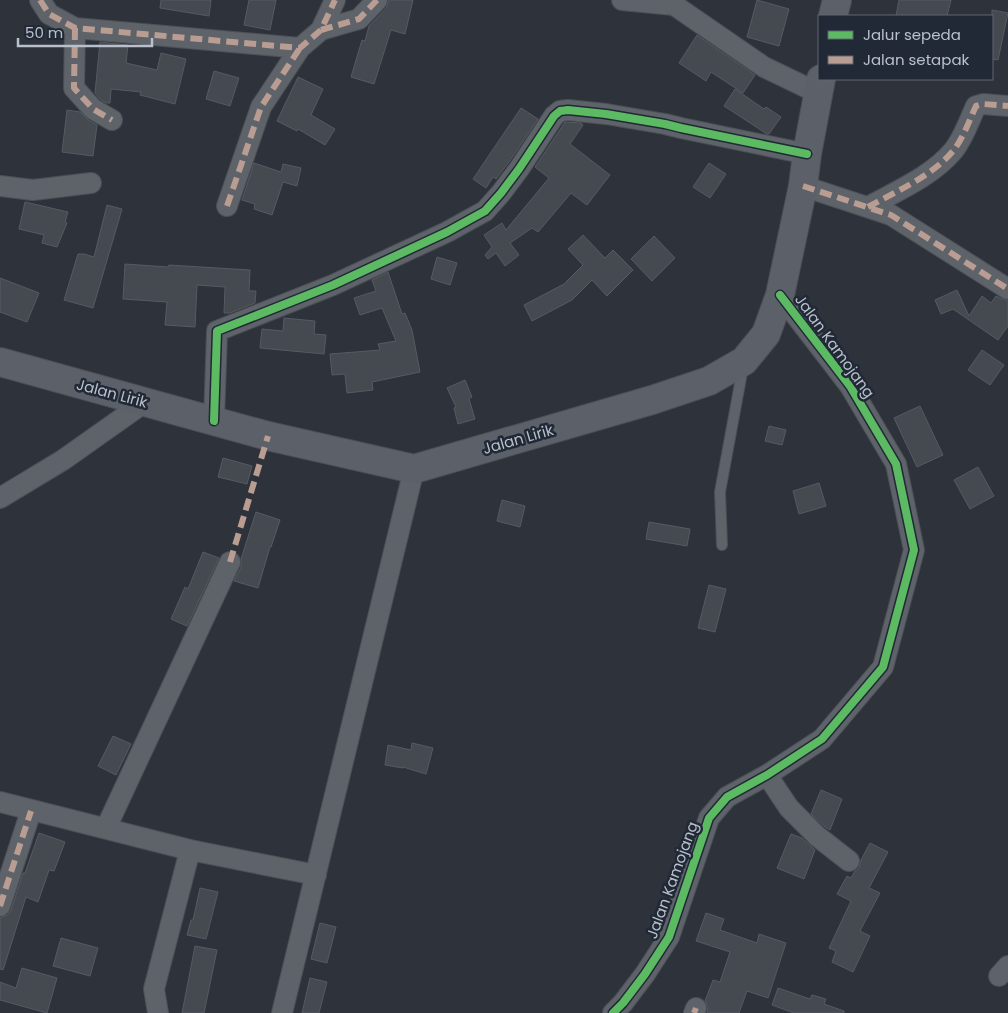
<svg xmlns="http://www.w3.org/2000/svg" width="1008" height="1013" font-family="Poppins,sans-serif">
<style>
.building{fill:#454950;stroke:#565b63}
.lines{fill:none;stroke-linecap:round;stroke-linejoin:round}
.service-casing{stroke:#4c4f56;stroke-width:12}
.minor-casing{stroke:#4c4f56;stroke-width:22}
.secondary-casing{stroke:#4c4f56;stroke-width:30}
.service{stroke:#5e6269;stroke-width:10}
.minor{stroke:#5e6269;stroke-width:20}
.secondary{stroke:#5c6068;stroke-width:28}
.quiet{stroke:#b99d93;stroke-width:6;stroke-dasharray:12 6;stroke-linecap:butt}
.cycleway-casing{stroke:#212937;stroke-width:11}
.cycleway{stroke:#5cba63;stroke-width:8}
.labels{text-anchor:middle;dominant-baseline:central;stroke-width:5;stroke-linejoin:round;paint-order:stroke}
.street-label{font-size:15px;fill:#b9c0cb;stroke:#212937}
</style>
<rect width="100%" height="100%" fill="#2e333b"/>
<path class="building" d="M 161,0 L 211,0 L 209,16 L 160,8 Z
M 249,0 L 276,0 L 270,30 L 244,25 Z
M 389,0 L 413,0 L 405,34 L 391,30 L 374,84 L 351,77 L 362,40 L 365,41 L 369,26 L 386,8 L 388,3 Z
M 757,0 L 789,9 L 779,46 L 747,37 Z
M 899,0 L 951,0 L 947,16 L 896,16 Z
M 992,10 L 1008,13 L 998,60 L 992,59 Z
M 697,35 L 755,75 L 743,93 L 711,72 L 706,81 L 679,63 Z
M 100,42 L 128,45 L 126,63 L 157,70 L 161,53 L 186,59 L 175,104 L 140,95 L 141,92 L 111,89 L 110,103 L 106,103 L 101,100 L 95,93 Z
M 214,71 L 239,78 L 230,106 L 206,99 Z
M 298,77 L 323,89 L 311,115 L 335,129 L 325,145 L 298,129 L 297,131 L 277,121 Z
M 735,89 L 764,109 L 766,107 L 781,117 L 769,134 L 767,134 L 724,106 Z
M 521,108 L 538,119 L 509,162 L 496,179 L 493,177 L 486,188 L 473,179 Z
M 67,110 L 80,112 L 87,119 L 97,125 L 93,156 L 62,152 Z
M 565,122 L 581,123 L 583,125 L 570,144 L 610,175 L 587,205 L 571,193 L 538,232 L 532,228 L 510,243 L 519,255 L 505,266 L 496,253 L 488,259 L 485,255 L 492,247 L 484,235 L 502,223 L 506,230 L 549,178 L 535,167 Z
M 254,163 L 281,172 L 283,164 L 301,168 L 297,186 L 283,182 L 272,215 L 254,209 L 255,204 L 242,200 Z
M 709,163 L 726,174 L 710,198 L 693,187 Z
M 25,202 L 68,212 L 65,222 L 67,223 L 57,247 L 42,243 L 44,235 L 19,229 Z
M 107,205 L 122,209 L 93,308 L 64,300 L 78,254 L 84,254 L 94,257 Z
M 583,235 L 605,258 L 613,250 L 633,270 L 607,296 L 592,280 L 572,300 L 532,321 L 524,305 L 564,284 L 583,265 L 568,249 Z
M 654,236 L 675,258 L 652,281 L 631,259 Z
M 437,257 L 457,263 L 450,285 L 431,279 Z
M 125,264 L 168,267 L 169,265 L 250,270 L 249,291 L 256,291 L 255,303 L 230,313 L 224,313 L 225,287 L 197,285 L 195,327 L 165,325 L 167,302 L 123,299 Z
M 388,272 L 402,314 L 405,313 L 412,330 L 420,372 L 372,382 L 373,390 L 347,393 L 345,374 L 332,375 L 330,354 L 380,350 L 378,344 L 396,341 L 382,308 L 360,315 L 354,298 L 376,291 L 372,280 Z
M 0,278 L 39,293 L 27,322 L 0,312 Z
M 957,290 L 969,316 L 982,296 L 991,303 L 996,296 L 1008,301 L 1008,326 L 998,340 L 953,309 L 941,314 L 935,300 Z
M 284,318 L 315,321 L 314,334 L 326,335 L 324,354 L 260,348 L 262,329 L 283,331 Z
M 982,350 L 1004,365 L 990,385 L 968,370 Z
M 465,380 L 472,397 L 469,399 L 475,419 L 458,424 L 454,408 L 456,407 L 447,388 Z
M 920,406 L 943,455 L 917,467 L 894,418 Z
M 769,426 L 786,430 L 782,445 L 765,441 Z
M 223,458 L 252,466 L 247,484 L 218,477 Z
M 978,467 L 994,496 L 970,509 L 954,480 Z
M 819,483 L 826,506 L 799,514 L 793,491 Z
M 502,500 L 525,506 L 520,527 L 497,521 Z
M 256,512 L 280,520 L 271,547 L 270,547 L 258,588 L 234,581 L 241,567 L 241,559 Z
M 649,522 L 690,529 L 687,546 L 646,539 Z
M 203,552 L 219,558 L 187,626 L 171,619 L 185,587 L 188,589 Z
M 709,585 L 726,589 L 715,632 L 698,628 Z
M 113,736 L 131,744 L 116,775 L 98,766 Z
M 412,743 L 433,748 L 426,774 L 403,767 L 403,768 L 385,765 L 388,745 L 411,750 Z
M 821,790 L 842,799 L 830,830 L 825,827 L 811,814 Z
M 39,833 L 65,842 L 54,871 L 49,870 L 38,902 L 26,897 L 3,970 L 0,969 L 0,918 L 8,915 L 11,910 L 23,873 L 25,873 Z
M 791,834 L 802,838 L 815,850 L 804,879 L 777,868 Z
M 870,843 L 888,852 L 869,888 L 880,893 L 860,931 L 870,936 L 853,972 L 832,962 L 836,951 L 829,948 L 851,901 L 837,894 L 847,876 L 851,878 L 855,871 L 859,868 L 861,860 Z
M 200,888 L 218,892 L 206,939 L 187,935 L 191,920 L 193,920 Z
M 706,913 L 724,919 L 720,930 L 757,943 L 759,934 L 786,943 L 768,998 L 747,991 L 739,1013 L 707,1013 L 708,1007 L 705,1001 L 713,980 L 720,982 L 730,952 L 696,941 Z
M 320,923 L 336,927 L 327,963 L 311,959 Z
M 61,938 L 98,948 L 90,976 L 53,966 Z
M 195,946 L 217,950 L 204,1013 L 182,1013 Z
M 22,968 L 57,978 L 47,1013 L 0,1000 L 0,982 L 16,988 Z
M 310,978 L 327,982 L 319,1013 L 302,1013 Z
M 778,988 L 810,999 L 812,995 L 826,999 L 824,1004 L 844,1011 L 844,1013 L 794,1013 L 772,1005 Z"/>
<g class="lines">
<g class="service-casing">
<path id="service" d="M 722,545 L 720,492 L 743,367"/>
</g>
<g class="minor-casing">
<path id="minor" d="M 40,0 L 49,14 L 75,28 L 300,48 L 321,30 L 335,0
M 622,0 L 674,5 L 764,67 L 818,93
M 75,28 L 74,88 L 93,109 L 112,120
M 321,30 L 359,19 L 377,0
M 0,186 L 33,190 L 91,183
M 803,186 L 891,215 L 1008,289
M 227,206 L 261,107 L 300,48
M 868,207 C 897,191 932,176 953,151 C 963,139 969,121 976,106 L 983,104 L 1008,106
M 214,421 L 217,331 L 333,285 L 447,232 L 485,211 L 501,193 L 519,169 L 554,116 L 560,111 L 568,110 L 606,114 L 665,124 L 681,128 L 807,154
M 0,498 L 63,460 L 145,402
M 767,775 L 789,808 L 817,836 L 849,861
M 0,802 L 190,850 L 316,875
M 106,828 L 230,562
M 0,906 L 31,811
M 999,976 L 1008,966
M 158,1013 L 154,989 L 190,850
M 282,1013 L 414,469
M 613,1013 L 623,1003 L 645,974 L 669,937 L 709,818 L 727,797 L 767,775 L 822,739 L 883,667 L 914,550 L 896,464 L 850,386 L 780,295
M 694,1013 L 696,1008"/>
</g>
<g class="secondary-casing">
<path id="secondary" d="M 833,16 L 837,0
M 0,362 L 268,436 L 414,469 L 652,400 L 709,381 L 744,361 L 766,334 L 780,295 L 803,186 L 807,154 L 821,79"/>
</g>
<use href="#service" class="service"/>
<use href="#minor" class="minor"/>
<use href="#secondary" class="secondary"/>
<path class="quiet" d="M 40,0 L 49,14 L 75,28 L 300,48 L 321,30 L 335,0
M 75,28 L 74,88 L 93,109 L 112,120
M 321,30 L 359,19 L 377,0
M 803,186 L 891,215 L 1008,289
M 227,206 L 261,107 L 300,48
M 868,207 C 897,191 932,176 953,151 C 963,139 969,121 976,106 L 983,104 L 1008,106
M 230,562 L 268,436
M 0,906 L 31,811
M 694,1013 L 696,1008"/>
<g class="cycleway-casing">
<path id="cycleway" d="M 214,421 L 217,331 L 333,285 L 447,232 L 485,211 L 501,193 L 519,169 L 554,116 L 560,111 L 568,110 L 606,114 L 665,124 L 681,128 L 807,154
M 613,1013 L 623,1003 L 645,974 L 669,937 L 709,818 L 727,797 L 767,775 L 822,739 L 883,667 L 914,550 L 896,464 L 850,386 L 780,295"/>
</g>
<use href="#cycleway" class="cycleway"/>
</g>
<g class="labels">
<g class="street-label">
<text transform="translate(835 346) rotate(54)">Jalan Kamojang</text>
<text transform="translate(112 393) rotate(15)">Jalan Lirik</text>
<text transform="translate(518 439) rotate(-16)">Jalan Lirik</text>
<text transform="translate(672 880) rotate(-70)">Jalan Kamojang</text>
</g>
</g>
<rect x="818" y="15" width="175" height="65" fill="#212937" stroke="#5e6572"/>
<rect x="828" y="31" width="25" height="8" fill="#5cba63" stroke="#5e6572"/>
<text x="863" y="40" font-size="15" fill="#b9c0cb">Jalur sepeda</text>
<rect x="828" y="56" width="25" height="8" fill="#b99d93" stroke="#5e6572"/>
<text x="863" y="65" font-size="15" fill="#b9c0cb">Jalan setapak</text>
<path d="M18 38v8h134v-8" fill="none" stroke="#b9c0cb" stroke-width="2.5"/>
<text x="25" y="38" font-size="15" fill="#b9c0cb" stroke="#212937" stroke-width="4" paint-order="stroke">50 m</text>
</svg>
